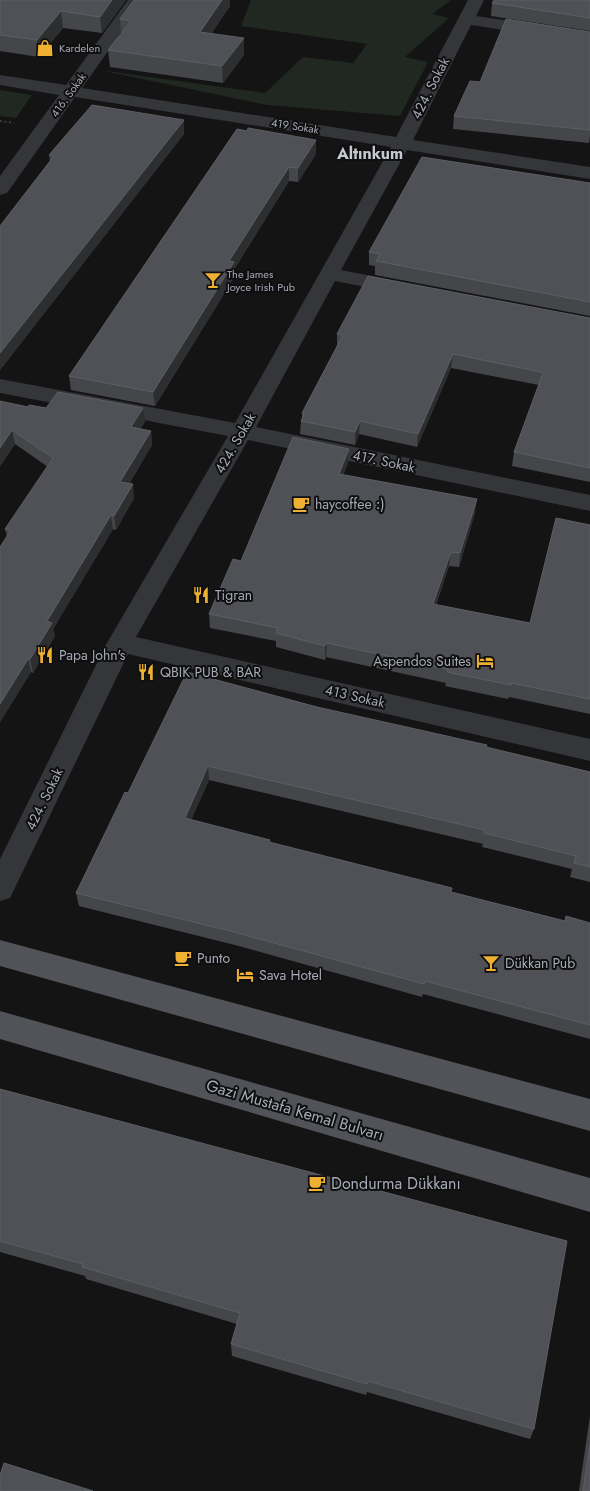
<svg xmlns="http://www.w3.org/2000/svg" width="590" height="1491" font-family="Jost,sans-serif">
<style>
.green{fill:#202821}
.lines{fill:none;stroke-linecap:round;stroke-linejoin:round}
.path{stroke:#3b3d41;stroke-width:2;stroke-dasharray:2 2.5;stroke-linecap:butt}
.minor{fill:#35363a;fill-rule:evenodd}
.major{fill:#515359;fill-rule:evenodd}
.wall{fill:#45464a}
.shaded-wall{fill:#2d2e30}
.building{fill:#505156;stroke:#5d5f65}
.labels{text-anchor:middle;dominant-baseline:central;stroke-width:4;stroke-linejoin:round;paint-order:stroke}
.far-poi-label{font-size:11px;fill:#a6aab6;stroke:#0f0f10;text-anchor:start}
.far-street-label{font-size:11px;fill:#a6aab6;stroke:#0f0f10}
.street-label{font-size:14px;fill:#a6aab6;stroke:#0f0f10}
.poi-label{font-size:14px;fill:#a6aab6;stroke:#0f0f10;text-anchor:start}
.far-district-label{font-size:16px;font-weight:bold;fill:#c6c9d2;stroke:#0f0f10}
.near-street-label{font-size:16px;fill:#a6aab6;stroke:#0f0f10}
.near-poi-label{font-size:16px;fill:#a6aab6;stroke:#0f0f10;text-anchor:start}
</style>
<rect width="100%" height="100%" fill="#141415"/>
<path class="green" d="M 251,0 L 451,0 L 432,14 L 449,18 L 405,57 L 428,62 L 400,116 L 267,105 L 99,70 L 265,93 L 303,57 L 353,63 L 367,44 L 241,26 Z
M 0,90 L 32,95 L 16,118 L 0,116 Z"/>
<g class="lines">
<path class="path" d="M 0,121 L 14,123"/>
<path class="minor" d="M 128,0 L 144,0 L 82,88 L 396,137 L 468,0 L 484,0 L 476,16 L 590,33 L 590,43 L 471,25 L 413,140 L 590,167 L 590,179 L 407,150 L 341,270 L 402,282 L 409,284 L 412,288 L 409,292 L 402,294 L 335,281 L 256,427 L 590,495 L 590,511 L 248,440 L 136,637 L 590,739 L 590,761 L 128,654 L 10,898 L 0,901 L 0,859 L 107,643 L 228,436 L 0,393 L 0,379 L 235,423 L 391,147 L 75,97 L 7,193 L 0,195 L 0,176 L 59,95 L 0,85 L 0,75 L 66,85 Z"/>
<path class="major" d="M 0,940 L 590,1099 L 590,1131 L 0,966 Z
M 0,1011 L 590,1178 L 590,1212 L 0,1039 Z"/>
</g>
<path class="wall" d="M 0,0 L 126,0 L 102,33 L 63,28 L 39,57 L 0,51 Z
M 134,0 L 230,0 L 230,6 L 211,34 L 244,55 L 223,83 L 110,67 L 108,50 L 121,34 L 120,19 Z
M 590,0 L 590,31 L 491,16 L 492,3 Z
M 590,32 L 590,136 L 589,143 L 453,129 L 454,116 L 480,82 Z
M 184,120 L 184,134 L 0,370 L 0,226 L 50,161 L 49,155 Z
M 247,131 L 316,154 L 298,182 L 289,181 L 235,268 L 235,276 L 155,406 L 71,390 L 69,376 Z
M 590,183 L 590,316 L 375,275 L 375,266 L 369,265 L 369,252 Z
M 590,318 L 590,482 L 512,466 L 514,452 L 539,385 L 451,368 L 417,447 L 359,434 L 355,445 L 300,434 L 301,421 L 302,418 L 302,413 L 337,346 L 337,334 Z
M 0,401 L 28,407 L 46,408 L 145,422 L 140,429 L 151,431 L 152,445 L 129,484 L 134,498 L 116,530 L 113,529 L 53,629 L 55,636 L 33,673 L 31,672 L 0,722 L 0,547 L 7,537 L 5,529 L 48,467 L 15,444 L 0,466 Z
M 349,449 L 348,463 L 343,475 L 475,513 L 459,567 L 449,566 L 436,605 L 530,623 L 590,525 L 590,714 L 509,697 L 508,699 L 445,686 L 446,683 L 326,657 L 325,660 L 276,647 L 276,641 L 210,628 L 209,614 L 241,561 Z
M 317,707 L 590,772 L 590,882 L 570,877 L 572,869 L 482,847 L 483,844 L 209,780 L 191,820 L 270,842 L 452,892 L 565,921 L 590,923 L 590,1039 L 423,994 L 422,997 L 235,945 L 79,906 L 76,893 L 128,793 Z
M 0,1089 L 534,1429 L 530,1439 L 367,1392 L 366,1395 L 232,1356 L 231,1344 L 237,1324 L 86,1279 L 85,1276 L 0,1252 Z
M 590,1416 L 590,1491 L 579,1491 Z"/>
<path class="shaded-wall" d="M 112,0 L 126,0 L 102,33 L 100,17 Z
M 222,0 L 230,0 L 230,6 L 200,49 L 200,32 Z
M 61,11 L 63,28 L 39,57 L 37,40 Z
M 244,38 L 244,55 L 223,83 L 222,66 Z
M 184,120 L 184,134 L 0,370 L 0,353 Z
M 316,140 L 316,154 L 298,182 L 298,168 Z
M 289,167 L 289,181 L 235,268 L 235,276 L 155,406 L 153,392 L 229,261 Z
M 453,354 L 451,368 L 417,447 L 418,434 Z
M 143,408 L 145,422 L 133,441 L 131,427 Z
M 360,421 L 359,434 L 355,445 L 355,432 Z
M 12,430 L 15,444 L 0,466 L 0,448 Z
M 151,431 L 152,445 L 122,495 L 120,482 Z
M 349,449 L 348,463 L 338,488 L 339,474 Z
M 133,484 L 134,498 L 116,530 L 114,516 Z
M 477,499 L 475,513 L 459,567 L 460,553 Z
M 111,515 L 113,529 L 53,629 L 55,636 L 33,673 L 30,659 L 47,621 Z
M 451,552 L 449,566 L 431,618 L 433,604 Z
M 327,643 L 326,657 L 325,660 L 325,646 Z
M 28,659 L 31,672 L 0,722 L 0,704 Z
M 208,766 L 209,780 L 186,832 L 185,818 Z"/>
<path class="building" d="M 0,0 L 112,0 L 100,17 L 61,11 L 37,40 L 0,35 Z
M 134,0 L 222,0 L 200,32 L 244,38 L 222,66 L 108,50 L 131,21 L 120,19 Z
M 494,0 L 590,0 L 590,18 L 492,3 Z
M 506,19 L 590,32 L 590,130 L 454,116 L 470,81 L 480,82 Z
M 92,105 L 184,120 L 0,353 L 0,226 L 54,156 L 49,155 Z
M 248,128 L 316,140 L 298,168 L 289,167 L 229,261 L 234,262 L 153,392 L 69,376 L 237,129 L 247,131 Z
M 422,157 L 590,183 L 590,302 L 376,261 L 380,254 L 369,252 Z
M 368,276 L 590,318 L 590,468 L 514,452 L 543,373 L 541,372 L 453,354 L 418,434 L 360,421 L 355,432 L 301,421 L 304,414 L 302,413 L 343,335 L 337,334 Z
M 58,392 L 143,408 L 131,427 L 151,431 L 120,482 L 133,484 L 114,516 L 111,515 L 47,621 L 52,623 L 30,659 L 28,659 L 0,704 L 0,547 L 11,530 L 5,529 L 53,458 L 12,430 L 0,448 L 0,401 L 28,407 L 29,405 L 46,408 Z
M 293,437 L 349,449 L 339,474 L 477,499 L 460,553 L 451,552 L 433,604 L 530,623 L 556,518 L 590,525 L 590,699 L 511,683 L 511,685 L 447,672 L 448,669 L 327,643 L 325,646 L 276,633 L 278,628 L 209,614 L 233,559 L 241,561 Z
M 187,672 L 317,707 L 487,745 L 486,747 L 590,772 L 590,867 L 574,863 L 576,856 L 484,833 L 485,830 L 208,766 L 185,818 L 270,840 L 269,842 L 452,888 L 451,892 L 565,921 L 566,916 L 590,923 L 590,1025 L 425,981 L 424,984 L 234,932 L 76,893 L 125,792 L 128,793 Z
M 0,1089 L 567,1241 L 534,1429 L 368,1381 L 367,1384 L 231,1344 L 240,1313 L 82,1267 L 83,1264 L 0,1241 Z
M 590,1445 L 590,1491 L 583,1491 Z
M 4,1463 L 93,1491 L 0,1491 L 0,1475 Z"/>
<defs>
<g id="shop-bare" transform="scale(1.35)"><path d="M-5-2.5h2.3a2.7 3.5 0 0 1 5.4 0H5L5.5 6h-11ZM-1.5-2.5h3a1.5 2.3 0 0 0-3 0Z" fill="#efb133" stroke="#0f0f10" stroke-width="2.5" paint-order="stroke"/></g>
<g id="bar-bare" transform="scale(1.35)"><path d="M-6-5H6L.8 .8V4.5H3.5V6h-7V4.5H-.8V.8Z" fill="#efb133" stroke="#0f0f10" stroke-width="2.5" paint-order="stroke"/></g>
<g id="cafe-bare" transform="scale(1.35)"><path d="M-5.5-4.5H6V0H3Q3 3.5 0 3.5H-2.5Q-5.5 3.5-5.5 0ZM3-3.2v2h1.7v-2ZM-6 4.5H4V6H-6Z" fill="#efb133" stroke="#0f0f10" stroke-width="2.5" paint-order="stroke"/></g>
<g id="restaurant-bare" transform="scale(1.35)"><path d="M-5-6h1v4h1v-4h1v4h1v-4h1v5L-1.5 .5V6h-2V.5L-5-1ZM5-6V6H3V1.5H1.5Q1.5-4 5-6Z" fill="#efb133" stroke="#0f0f10" stroke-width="2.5" paint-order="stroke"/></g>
<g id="hotel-bare" transform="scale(1.35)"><path d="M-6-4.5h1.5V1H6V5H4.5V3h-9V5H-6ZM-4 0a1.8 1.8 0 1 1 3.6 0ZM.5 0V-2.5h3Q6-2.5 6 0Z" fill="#efb133" stroke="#0f0f10" stroke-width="2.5" paint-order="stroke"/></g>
</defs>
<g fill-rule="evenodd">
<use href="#shop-bare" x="45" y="48"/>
<use href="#bar-bare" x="213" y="280"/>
<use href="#cafe-bare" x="301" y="504"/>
<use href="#restaurant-bare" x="201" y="595"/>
<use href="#restaurant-bare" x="45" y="655"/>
<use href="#hotel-bare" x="485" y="661"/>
<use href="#restaurant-bare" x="146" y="672"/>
<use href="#cafe-bare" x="183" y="958"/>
<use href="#bar-bare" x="491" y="963"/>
<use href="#hotel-bare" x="245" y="975"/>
<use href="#cafe-bare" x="317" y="1183"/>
</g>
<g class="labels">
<g class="far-poi-label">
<text x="59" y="48">Kardelen</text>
<text x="227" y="274">The James<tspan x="227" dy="13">Joyce Irish Pub</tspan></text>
</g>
<g class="far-street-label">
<text transform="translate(68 95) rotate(-54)">416. Sokak</text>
<text transform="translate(295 126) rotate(9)">419 Sokak</text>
</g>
<g class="street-label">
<text transform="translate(430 88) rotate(-63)">424. Sokak</text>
<text transform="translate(235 443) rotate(-60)">424. Sokak</text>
<text transform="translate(384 461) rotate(12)">417. Sokak</text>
<text transform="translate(355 696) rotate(13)">413 Sokak</text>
<text transform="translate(44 799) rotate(-64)">424. Sokak</text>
</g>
<g class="poi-label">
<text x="315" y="504">haycoffee :)</text>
<text x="215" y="595">Tigran</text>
<text x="59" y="655">Papa John's</text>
<text x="471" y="661" text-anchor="end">Aspendos Suites</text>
<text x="160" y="672">QBIK PUB &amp; BAR</text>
<text x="197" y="958">Punto</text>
<text x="505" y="963">Dükkan Pub</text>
<text x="259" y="975">Sava Hotel</text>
</g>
<g class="far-district-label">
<text x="370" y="153">Altınkum</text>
</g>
<g class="near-street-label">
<text transform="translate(295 1110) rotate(16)">Gazi Mustafa Kemal Bulvarı</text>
</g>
<g class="near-poi-label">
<text x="331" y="1183">Dondurma Dükkanı</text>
</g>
</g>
</svg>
